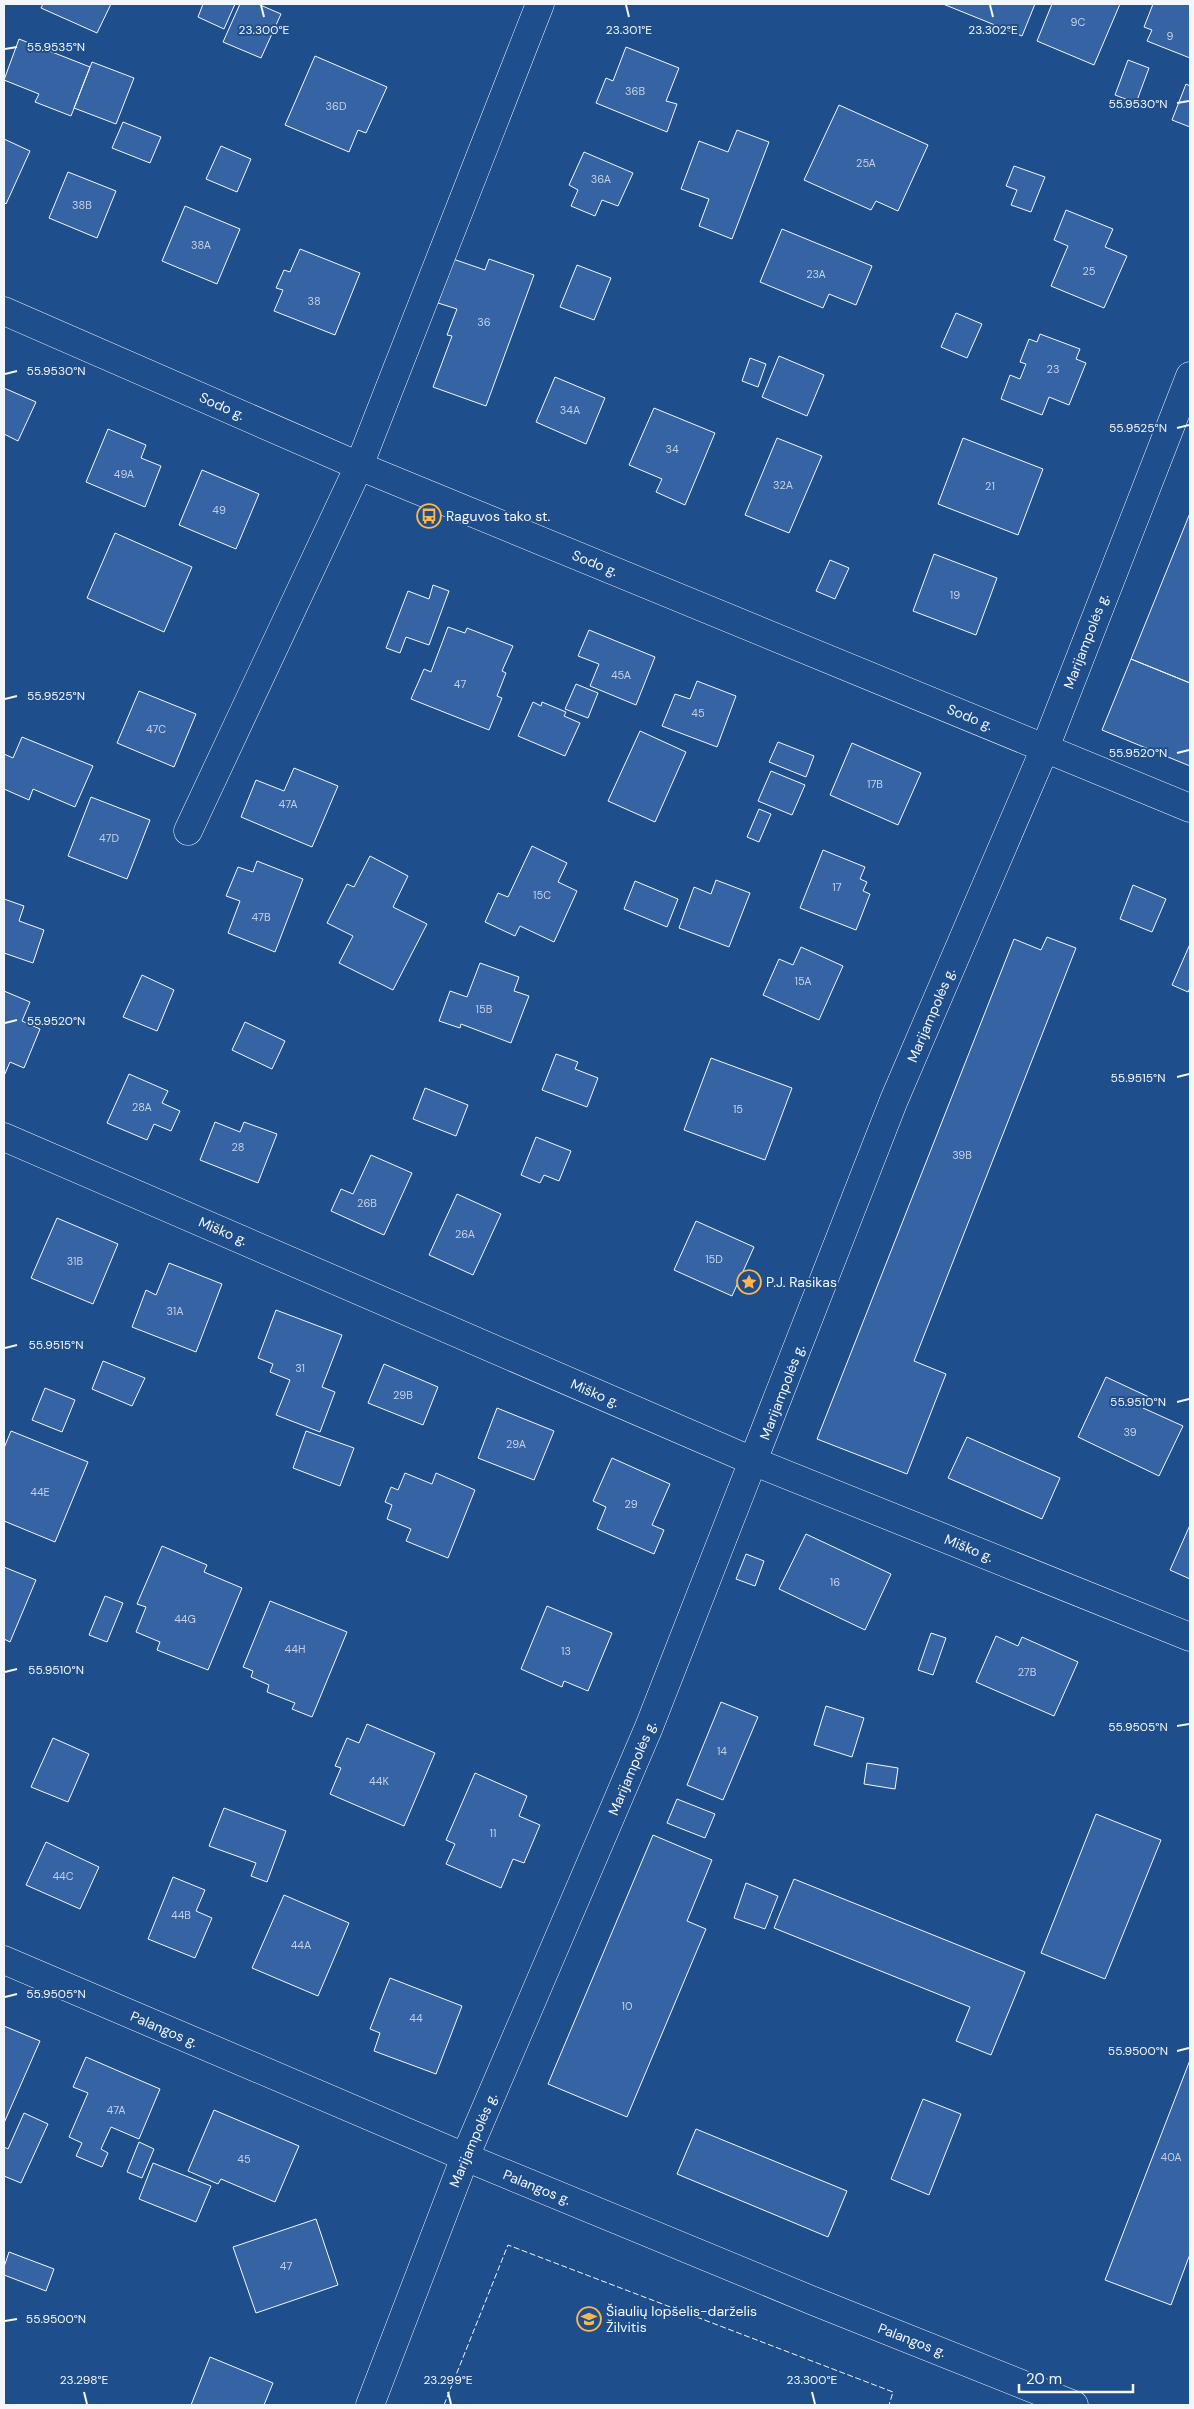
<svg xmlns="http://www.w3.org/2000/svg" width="1194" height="2409" font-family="'DM Sans',sans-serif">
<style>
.building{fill:#3563a3;stroke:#f2f6ff}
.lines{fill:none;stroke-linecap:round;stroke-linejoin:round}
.minor-casing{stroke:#f2f6ff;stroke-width:29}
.minor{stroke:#1f4e8c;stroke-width:28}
.fence{stroke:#f2f6ff;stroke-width:1;stroke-dasharray:6 2.5;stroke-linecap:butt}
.ticks{fill:none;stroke:#f2f6ff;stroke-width:2}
.labels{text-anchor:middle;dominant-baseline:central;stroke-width:4;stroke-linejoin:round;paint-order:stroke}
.number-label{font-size:11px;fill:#c3d1e8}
.street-label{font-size:14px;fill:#f2f6ff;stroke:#1f4e8c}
.poi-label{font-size:14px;fill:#f2f6ff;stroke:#1f4e8c;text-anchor:start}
.ticks-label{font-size:12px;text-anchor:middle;fill:#f2f6ff;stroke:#1f4e8c;stroke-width:4;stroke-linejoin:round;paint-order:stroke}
</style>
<rect width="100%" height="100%" fill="#1f4e8c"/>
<path class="building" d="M 43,4 L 111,4 L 97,33 L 41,8 Z
M 203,4 L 235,4 L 224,29 L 198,17 Z
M 240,4 L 258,4 L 281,14 L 261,58 L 223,42 Z
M 943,4 L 1035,4 L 1022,36 Z
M 1052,4 L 1120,4 L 1094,65 L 1037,41 Z
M 1153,4 L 1190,4 L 1190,58 L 1147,41 L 1152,30 L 1144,27 Z
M 19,39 L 90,67 L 71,116 L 35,102 L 39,94 L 4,80 Z
M 626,47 L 679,68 L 666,101 L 677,104 L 667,132 L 596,103 L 606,78 L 613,81 Z
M 315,56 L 387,87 L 366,133 L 358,130 L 349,152 L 285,125 Z
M 1128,60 L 1149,68 L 1136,103 L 1115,95 Z
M 92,62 L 134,78 L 116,124 L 74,108 Z
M 1186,84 L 1190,86 L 1190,127 L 1172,120 Z
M 839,105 L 928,145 L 898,211 L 876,201 L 871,210 L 804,180 Z
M 123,122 L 161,137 L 150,163 L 112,148 Z
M 737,130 L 769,142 L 732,239 L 699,226 L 709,199 L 681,189 L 699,141 L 728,152 Z
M 4,139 L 30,151 L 6,204 L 4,202 Z
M 221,146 L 251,159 L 237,192 L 206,179 Z
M 584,152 L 633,173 L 618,206 L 602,200 L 595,216 L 571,206 L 578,190 L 569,185 Z
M 1014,166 L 1045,177 L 1031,212 L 1011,205 L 1017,190 L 1006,186 Z
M 68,172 L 116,191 L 97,238 L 49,218 Z
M 185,206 L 240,229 L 217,284 L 162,261 Z
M 1066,210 L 1113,229 L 1105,247 L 1127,256 L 1104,308 L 1051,286 L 1068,246 L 1054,240 Z
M 782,229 L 872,266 L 856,305 L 829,294 L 823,308 L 760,282 Z
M 300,249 L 360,273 L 335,335 L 274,311 L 283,290 L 276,288 L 284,270 L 290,272 Z
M 453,259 L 485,270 L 489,259 L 534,275 L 486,406 L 433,387 L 452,336 L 447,335 L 457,309 L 438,303 Z
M 577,265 L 611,278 L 594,320 L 560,307 Z
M 956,313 L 982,324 L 967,358 L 941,347 Z
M 1040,334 L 1080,349 L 1076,359 L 1086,363 L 1069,405 L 1049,397 L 1042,415 L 1001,399 L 1010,375 L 1020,379 L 1026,364 L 1020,362 L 1029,339 L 1037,342 Z
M 779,356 L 824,375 L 807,416 L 762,397 Z
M 750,358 L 766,364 L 758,387 L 742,381 Z
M 555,377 L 605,398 L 586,444 L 536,422 Z
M 4,388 L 36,402 L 18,441 L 4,434 Z
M 654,408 L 715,433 L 685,505 L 656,492 L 662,479 L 629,465 Z
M 108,429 L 146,445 L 141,458 L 161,466 L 145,507 L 86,482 Z
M 777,438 L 822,456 L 789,533 L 745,515 Z
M 963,438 L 1043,469 L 1018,535 L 938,504 Z
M 202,470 L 259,494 L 236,549 L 179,525 Z
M 1190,513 L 1190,683 L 1131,659 Z
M 115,533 L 192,567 L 164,632 L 87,598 Z
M 934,554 L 997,578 L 976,635 L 913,611 Z
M 830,560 L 849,568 L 835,599 L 816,591 Z
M 433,585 L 449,591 L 429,645 L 406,637 L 400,653 L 386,648 L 408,591 L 429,599 Z
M 448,627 L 465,633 L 467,628 L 513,646 L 502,671 L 506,673 L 497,696 L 502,698 L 489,730 L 411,699 L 424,669 L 431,672 Z
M 589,630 L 655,657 L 636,705 L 590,686 L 599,664 L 578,656 Z
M 1131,659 L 1190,683 L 1190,766 L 1102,730 Z
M 697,681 L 736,696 L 717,747 L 662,726 L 675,694 L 690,699 Z
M 576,684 L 598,693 L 588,718 L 565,709 Z
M 139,691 L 196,714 L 174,767 L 117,743 Z
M 533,702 L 541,706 L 542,702 L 566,712 L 564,716 L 580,723 L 565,756 L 518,736 Z
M 640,731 L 686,752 L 655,822 L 608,801 Z
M 22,737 L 93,766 L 75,807 L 33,789 L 29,800 L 4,789 L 4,754 L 13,758 Z
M 778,742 L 814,756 L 806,777 L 769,762 Z
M 852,743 L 921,773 L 898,825 L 830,795 Z
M 294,768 L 338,786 L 312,847 L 241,817 L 256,780 L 284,791 Z
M 771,771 L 805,785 L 792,815 L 758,801 Z
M 91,797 L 150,820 L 127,879 L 68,856 Z
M 759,809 L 771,814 L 759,842 L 747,837 Z
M 532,846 L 567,863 L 558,882 L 577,891 L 554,942 L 520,926 L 515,936 L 485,922 L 498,893 L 508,897 Z
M 823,850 L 865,867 L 860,879 L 867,882 L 863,891 L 870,894 L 856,930 L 800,908 Z
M 370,856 L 408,876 L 393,907 L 427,924 L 393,990 L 339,963 L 353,936 L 327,923 L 347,884 L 354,887 Z
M 257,861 L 303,879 L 275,952 L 228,933 L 240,901 L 226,896 L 238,867 L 253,872 Z
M 716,880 L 750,893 L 729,947 L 679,928 L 694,887 L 711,894 Z
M 635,881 L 678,899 L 667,927 L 624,909 Z
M 1133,885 L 1166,899 L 1152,932 L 1120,919 Z
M 4,899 L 24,906 L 19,921 L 44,930 L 33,963 L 4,953 Z
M 1047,937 L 1076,948 L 914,1361 L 946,1374 L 907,1474 L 817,1439 L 1014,939 L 1041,950 Z
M 1190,944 L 1190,988 L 1188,992 L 1172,985 Z
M 801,947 L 843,966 L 819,1020 L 763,995 L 779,959 L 793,965 Z
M 480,963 L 519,977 L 514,991 L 529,996 L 511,1043 L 461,1024 L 460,1028 L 439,1021 L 450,991 L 467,997 Z
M 142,975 L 174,990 L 157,1031 L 123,1017 Z
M 4,991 L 30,1002 L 22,1021 L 40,1029 L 24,1068 L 10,1062 L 4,1076 Z
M 245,1022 L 285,1041 L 272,1069 L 232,1050 Z
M 556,1054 L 578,1062 L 575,1069 L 598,1078 L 587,1107 L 542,1090 Z
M 711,1058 L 792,1088 L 765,1160 L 684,1130 Z
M 129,1074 L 168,1091 L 162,1103 L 180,1111 L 171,1131 L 154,1124 L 147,1140 L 107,1123 Z
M 425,1088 L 468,1105 L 456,1136 L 413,1119 Z
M 215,1122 L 240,1132 L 244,1122 L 277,1134 L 258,1183 L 200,1160 Z
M 536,1137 L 571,1151 L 559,1181 L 544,1175 L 540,1183 L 521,1175 Z
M 371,1155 L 412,1173 L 384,1235 L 331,1211 L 341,1189 L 353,1194 Z
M 457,1194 L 501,1214 L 473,1275 L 429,1255 Z
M 57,1218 L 118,1244 L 93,1304 L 31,1278 Z
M 696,1221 L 754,1247 L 732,1296 L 674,1270 Z
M 169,1263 L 222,1284 L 196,1352 L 132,1327 L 146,1290 L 156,1295 Z
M 276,1310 L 342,1335 L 322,1387 L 335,1392 L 320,1432 L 276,1415 L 290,1380 L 270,1372 L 273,1364 L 258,1358 Z
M 103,1361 L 145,1378 L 132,1406 L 92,1389 Z
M 384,1364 L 438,1387 L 423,1425 L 368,1403 Z
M 1106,1377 L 1149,1397 L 1143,1408 L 1183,1426 L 1159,1476 L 1078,1437 Z
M 45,1388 L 75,1400 L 62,1432 L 32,1420 Z
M 497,1408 L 554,1431 L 534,1480 L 478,1458 Z
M 11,1431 L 88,1462 L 55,1542 L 4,1521 L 4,1448 Z
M 306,1431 L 354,1448 L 340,1486 L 293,1468 Z
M 967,1437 L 1060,1478 L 1042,1519 L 948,1478 Z
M 612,1458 L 670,1484 L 652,1525 L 664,1530 L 654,1554 L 597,1529 L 606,1507 L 593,1501 Z
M 405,1473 L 432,1484 L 436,1473 L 475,1490 L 448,1558 L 406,1541 L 411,1529 L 387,1519 L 392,1505 L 385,1502 L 391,1487 L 398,1490 Z
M 1190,1525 L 1190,1579 L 1170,1570 Z
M 806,1534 L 891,1574 L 865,1630 L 779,1589 Z
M 162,1546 L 207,1565 L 204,1572 L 242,1588 L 208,1670 L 157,1650 L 160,1642 L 136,1632 L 146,1607 L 137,1604 Z
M 746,1554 L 764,1561 L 755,1586 L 736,1579 Z
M 4,1567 L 36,1580 L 10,1642 L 4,1639 Z
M 105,1596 L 123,1603 L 107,1642 L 89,1635 Z
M 270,1601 L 347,1632 L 312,1717 L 292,1709 L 295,1703 L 267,1692 L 269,1685 L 251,1677 L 253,1671 L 243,1667 Z
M 547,1606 L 612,1633 L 588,1691 L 564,1681 L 562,1687 L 521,1669 Z
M 931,1633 L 946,1638 L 933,1675 L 918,1670 Z
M 996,1636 L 1018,1646 L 1022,1637 L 1078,1662 L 1054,1716 L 976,1682 Z
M 721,1702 L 758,1717 L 723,1800 L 687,1785 Z
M 826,1706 L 864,1718 L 852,1757 L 814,1745 Z
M 367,1724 L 435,1753 L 404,1826 L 330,1794 L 341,1768 L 335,1766 L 347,1738 L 359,1743 Z
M 53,1738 L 89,1754 L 68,1802 L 31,1787 Z
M 867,1763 L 898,1768 L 895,1789 L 864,1784 Z
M 475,1773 L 527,1796 L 519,1816 L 540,1825 L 524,1863 L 513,1859 L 501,1888 L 446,1864 L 455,1844 L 446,1840 Z
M 677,1799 L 715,1814 L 705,1838 L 667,1823 Z
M 224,1808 L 286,1831 L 267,1882 L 251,1876 L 256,1863 L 209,1846 Z
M 1096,1814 L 1161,1840 L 1105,1979 L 1041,1953 Z
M 653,1835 L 712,1860 L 687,1921 L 706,1929 L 627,2117 L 548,2084 Z
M 46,1842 L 99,1867 L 80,1909 L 26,1885 Z
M 173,1877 L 205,1890 L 196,1911 L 212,1918 L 195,1958 L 148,1939 Z
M 794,1879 L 1025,1972 L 991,2055 L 956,2041 L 970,2007 L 774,1928 Z
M 746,1883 L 778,1896 L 765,1929 L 734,1918 Z
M 284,1895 L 349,1923 L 318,1996 L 252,1968 Z
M 390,1978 L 462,2006 L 436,2074 L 374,2051 L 380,2033 L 370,2029 Z
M 4,2026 L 40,2041 L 4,2123 Z
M 86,2057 L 160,2089 L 139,2139 L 111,2127 L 101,2149 L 108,2153 L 102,2167 L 76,2156 L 82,2143 L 69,2137 L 88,2093 L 73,2087 Z
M 1190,2060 L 1190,2254 L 1171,2305 L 1105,2280 Z
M 923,2099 L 961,2114 L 929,2195 L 891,2179 Z
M 214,2110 L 299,2146 L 275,2202 L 221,2179 L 218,2184 L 188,2171 Z
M 24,2113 L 48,2124 L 21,2183 L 4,2176 L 4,2147 L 8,2149 Z
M 696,2129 L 847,2191 L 828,2237 L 677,2174 Z
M 139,2142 L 154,2149 L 142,2178 L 127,2172 Z
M 153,2163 L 211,2186 L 196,2222 L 139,2199 Z
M 316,2219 L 338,2285 L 256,2313 L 233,2247 Z
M 9,2252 L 54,2269 L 46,2291 L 4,2275 L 4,2267 Z
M 210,2357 L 273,2383 L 264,2405 L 191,2405 Z"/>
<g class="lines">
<g class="minor-casing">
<path id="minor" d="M 4,311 L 359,466 L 1190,808
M 188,831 L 359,466 L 540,4
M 4,1137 L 755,1462 L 1190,1637
M 4,1960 L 465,2157 L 816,2302 L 1074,2405
M 370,2405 L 465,2157 L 649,1727 L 894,1100 L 1045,748 L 1190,376"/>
</g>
<use href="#minor" class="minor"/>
<path class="fence" d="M 444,2405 L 508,2245 L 893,2392 L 889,2405"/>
</g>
<path class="ticks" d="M 261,5 L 264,17M 626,5 L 629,17M 990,5 L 993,17M 5,49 L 17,47M 1177,103 L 1189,101M 5,374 L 17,371M 1177,428 L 1189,425M 5,699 L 17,696M 1177,753 L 1189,750M 5,1023 L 17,1020M 1177,1077 L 1189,1074M 5,1348 L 17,1345M 1177,1402 L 1189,1399M 5,1672 L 17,1669M 1177,1726 L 1189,1724M 5,1997 L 17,1994M 1177,2051 L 1189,2048M 5,2321 L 17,2319M 84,2392 L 87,2404M 448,2392 L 451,2404M 812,2392 L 815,2404"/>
<defs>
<g id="bus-ring" transform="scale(1.25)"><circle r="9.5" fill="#1f4e8c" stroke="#ffb74d" stroke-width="1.5"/><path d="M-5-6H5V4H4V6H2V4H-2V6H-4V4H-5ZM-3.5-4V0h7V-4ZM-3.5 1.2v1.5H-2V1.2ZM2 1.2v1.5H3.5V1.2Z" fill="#ffb74d"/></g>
<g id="sight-ring" transform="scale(1.25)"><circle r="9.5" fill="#1f4e8c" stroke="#ffb74d" stroke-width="1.5"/><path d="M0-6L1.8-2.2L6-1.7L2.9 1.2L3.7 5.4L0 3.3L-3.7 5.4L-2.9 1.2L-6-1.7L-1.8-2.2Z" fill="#ffb74d"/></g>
<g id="school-ring" transform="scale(1.25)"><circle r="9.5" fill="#1f4e8c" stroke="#ffb74d" stroke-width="1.5"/><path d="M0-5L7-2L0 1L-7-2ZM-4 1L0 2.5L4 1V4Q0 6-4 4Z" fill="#ffb74d"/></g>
</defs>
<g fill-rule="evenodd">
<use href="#bus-ring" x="429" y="516"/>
<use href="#sight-ring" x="749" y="1282"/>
<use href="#school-ring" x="589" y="2319"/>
</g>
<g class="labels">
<g class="number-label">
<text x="1078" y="22">9C</text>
<text x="1170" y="36">9</text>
<text x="635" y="91">36B</text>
<text x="336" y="106">36D</text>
<text x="866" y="163">25A</text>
<text x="601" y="179">36A</text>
<text x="82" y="205">38B</text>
<text x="201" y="245">38A</text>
<text x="1089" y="271">25</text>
<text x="816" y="274">23A</text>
<text x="314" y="301">38</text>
<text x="484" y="322">36</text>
<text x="1053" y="369">23</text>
<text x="570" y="410">34A</text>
<text x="672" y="449">34</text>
<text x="124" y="474">49A</text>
<text x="783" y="485">32A</text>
<text x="990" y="486">21</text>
<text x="219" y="510">49</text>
<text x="955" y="595">19</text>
<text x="621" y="675">45A</text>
<text x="460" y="684">47</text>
<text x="698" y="713">45</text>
<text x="156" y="729">47C</text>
<text x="875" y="784">17B</text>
<text x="288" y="804">47A</text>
<text x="109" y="838">47D</text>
<text x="837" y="887">17</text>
<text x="542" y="895">15C</text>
<text x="261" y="917">47B</text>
<text x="803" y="981">15A</text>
<text x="484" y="1009">15B</text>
<text x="142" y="1107">28A</text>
<text x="738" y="1109">15</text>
<text x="238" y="1147">28</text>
<text x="962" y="1155">39B</text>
<text x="367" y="1203">26B</text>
<text x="465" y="1234">26A</text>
<text x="714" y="1259">15D</text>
<text x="75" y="1261">31B</text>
<text x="175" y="1311">31A</text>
<text x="300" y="1368">31</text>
<text x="403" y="1395">29B</text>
<text x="1130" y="1432">39</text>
<text x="516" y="1444">29A</text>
<text x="40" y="1492">44E</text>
<text x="631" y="1504">29</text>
<text x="835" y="1582">16</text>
<text x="185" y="1619">44G</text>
<text x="295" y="1649">44H</text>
<text x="566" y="1651">13</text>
<text x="1027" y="1672">27B</text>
<text x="722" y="1751">14</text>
<text x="379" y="1781">44K</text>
<text x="493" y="1833">11</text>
<text x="63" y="1876">44C</text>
<text x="181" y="1915">44B</text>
<text x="301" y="1945">44A</text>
<text x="627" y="2006">10</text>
<text x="416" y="2018">44</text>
<text x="116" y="2110">47A</text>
<text x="1171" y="2157">40A</text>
<text x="244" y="2159">45</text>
<text x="286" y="2266">47</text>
</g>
<g class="street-label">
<text transform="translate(222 406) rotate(24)">Sodo g.</text>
<text transform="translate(595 563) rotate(22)">Sodo g.</text>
<text transform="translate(1086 641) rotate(-69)">Marijampolės g.</text>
<text transform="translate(970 717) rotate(22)">Sodo g.</text>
<text transform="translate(931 1015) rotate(-67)">Marijampolės g.</text>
<text transform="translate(223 1231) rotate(23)">Miško g.</text>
<text transform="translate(782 1392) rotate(-69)">Marijampolės g.</text>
<text transform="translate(595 1393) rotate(23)">Miško g.</text>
<text transform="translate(969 1548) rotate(22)">Miško g.</text>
<text transform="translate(632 1768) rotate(-67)">Marijampolės g.</text>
<text transform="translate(164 2029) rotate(23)">Palangos g.</text>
<text transform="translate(473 2140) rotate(-67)">Marijampolės g.</text>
<text transform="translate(537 2187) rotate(22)">Palangos g.</text>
<text transform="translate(912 2340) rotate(21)">Palangos g.</text>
</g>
<g class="poi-label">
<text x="446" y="516">Raguvos tako st.</text>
<text x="766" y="1282">P.J. Rasikas</text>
<text x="606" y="2311">Šiaulių lopšelis-darželis<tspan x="606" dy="16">Žilvitis</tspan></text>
</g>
</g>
<g class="ticks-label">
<text x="264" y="34">23.300°E</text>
<text x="629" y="34">23.301°E</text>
<text x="993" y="34">23.302°E</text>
<text x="56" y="51">55.9535°N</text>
<text x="1138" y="108">55.9530°N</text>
<text x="56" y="375">55.9530°N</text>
<text x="1138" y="432">55.9525°N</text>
<text x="56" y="700">55.9525°N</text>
<text x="1138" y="757">55.9520°N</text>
<text x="56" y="1025">55.9520°N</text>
<text x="1138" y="1082">55.9515°N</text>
<text x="56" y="1349">55.9515°N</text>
<text x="1138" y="1406">55.9510°N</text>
<text x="56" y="1674">55.9510°N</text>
<text x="1138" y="1731">55.9505°N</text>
<text x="56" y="1998">55.9505°N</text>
<text x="1138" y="2055">55.9500°N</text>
<text x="56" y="2323">55.9500°N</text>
<text x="84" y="2384">23.298°E</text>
<text x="448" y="2384">23.299°E</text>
<text x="812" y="2384">23.300°E</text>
</g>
<rect width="1194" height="2409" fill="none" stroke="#f2f6ff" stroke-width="10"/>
<path d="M1019 2384v8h114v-8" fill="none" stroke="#f2f6ff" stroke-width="2.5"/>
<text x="1026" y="2384" font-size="15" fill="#f2f6ff" stroke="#1f4e8c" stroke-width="4" paint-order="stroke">20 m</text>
</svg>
